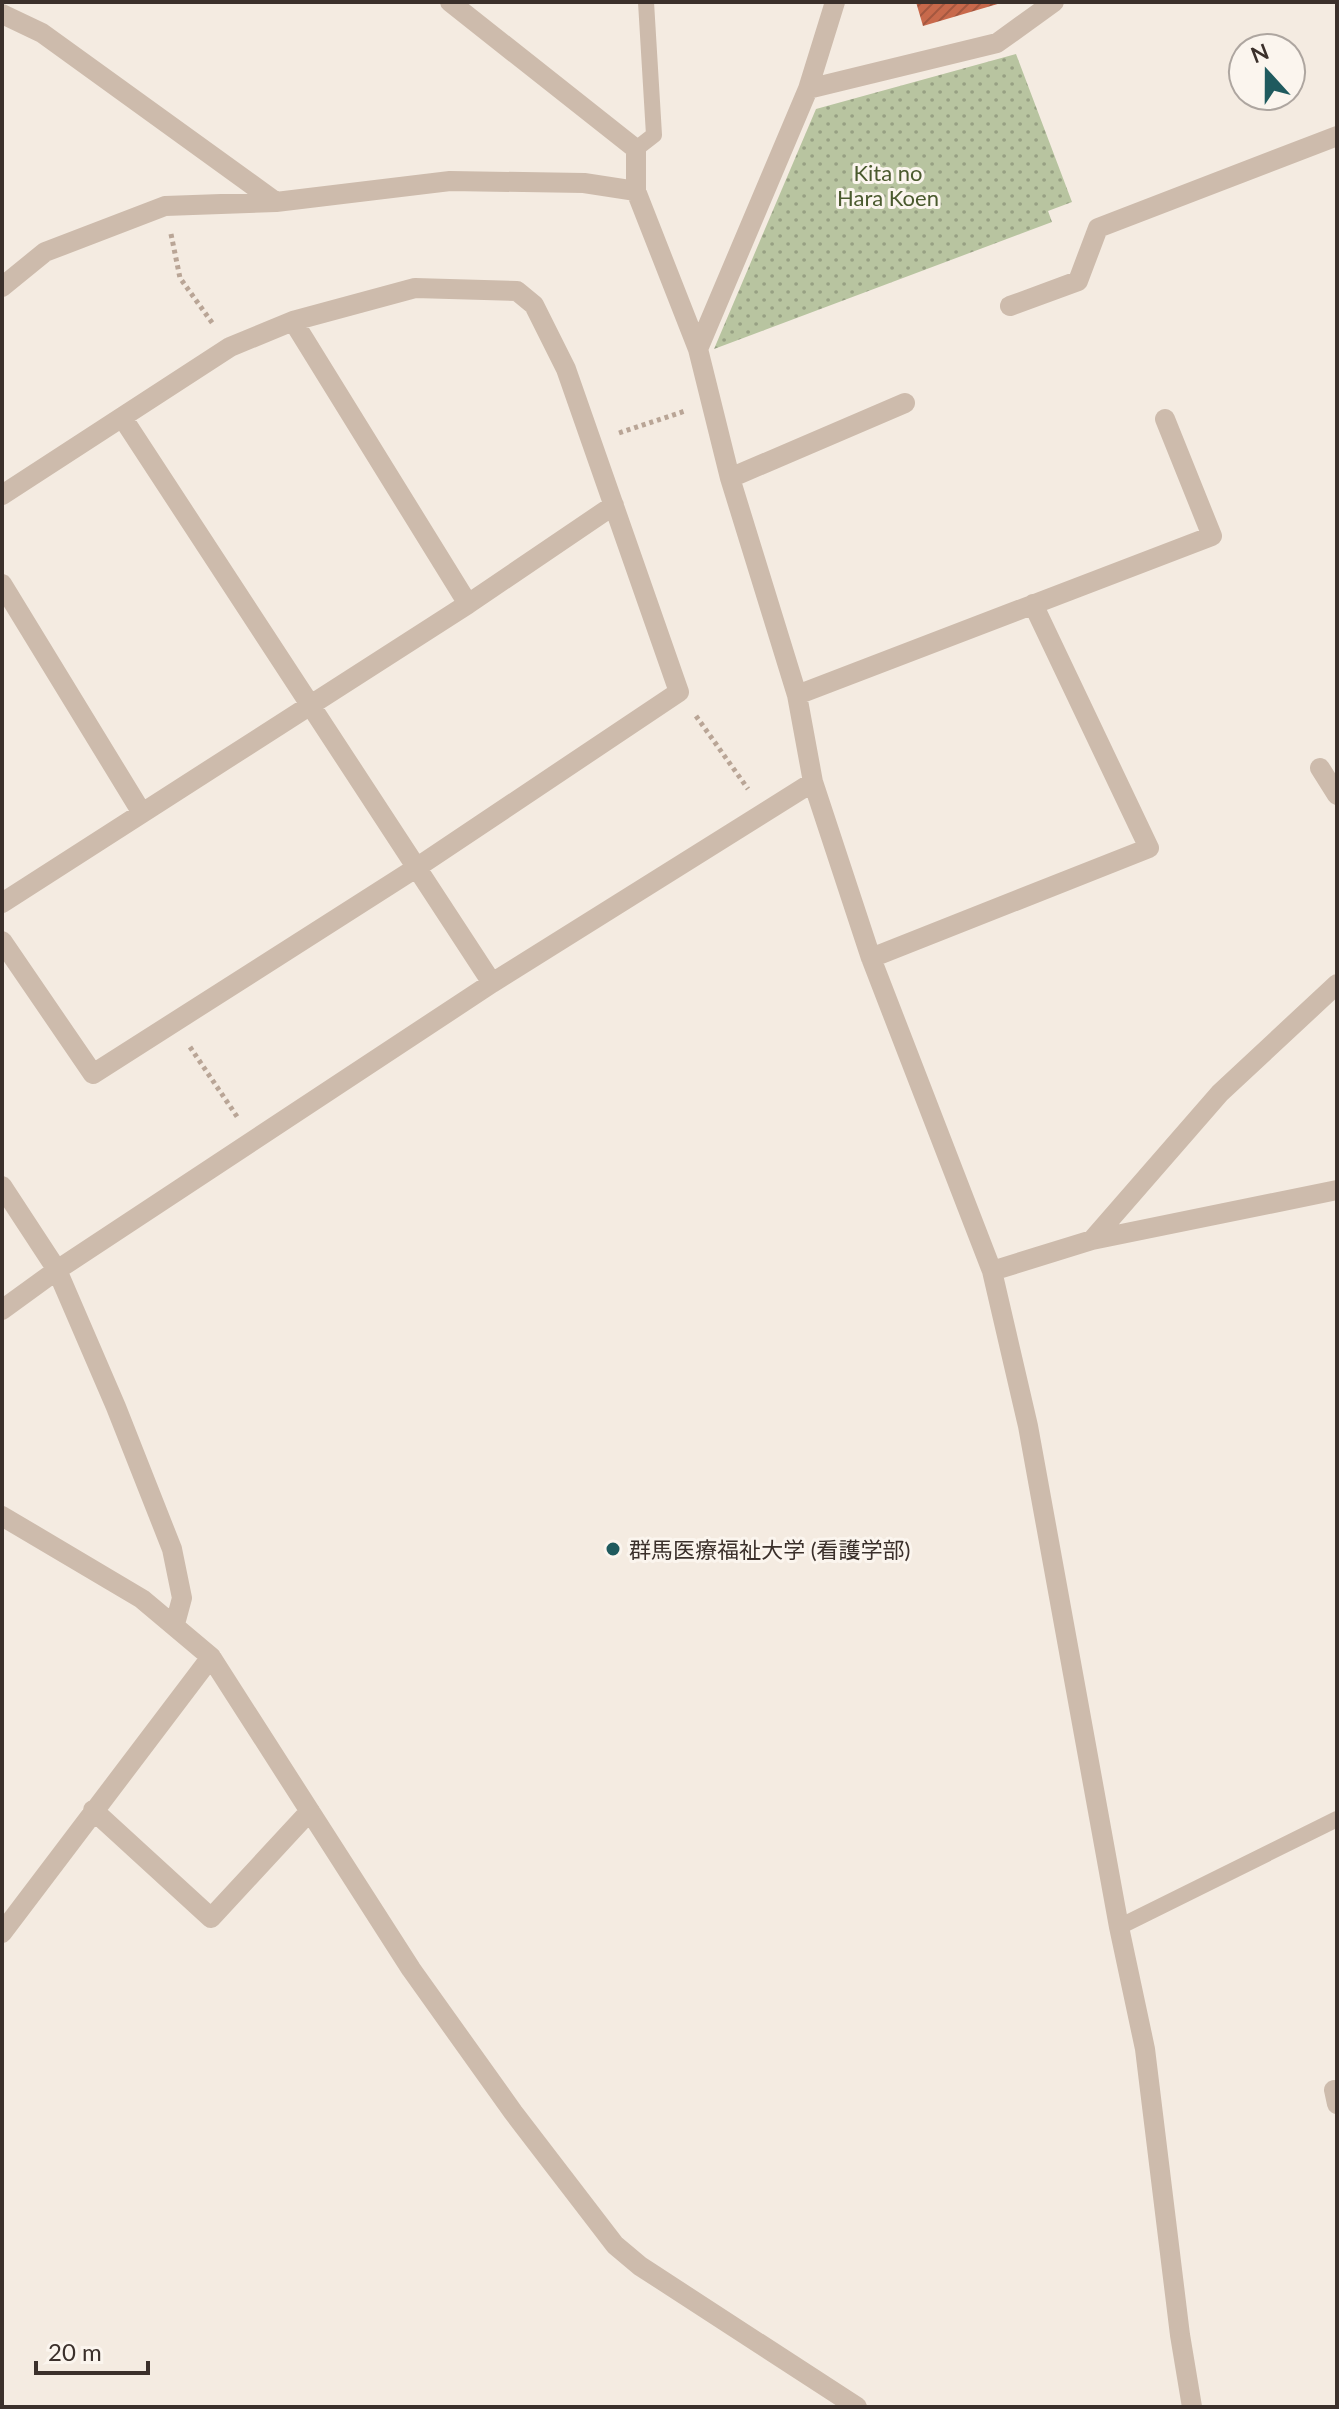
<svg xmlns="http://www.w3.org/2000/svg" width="1339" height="2409" font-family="Lato,'Noto Sans JP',sans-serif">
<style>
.green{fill:url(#green-dots)}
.building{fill:url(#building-hatch)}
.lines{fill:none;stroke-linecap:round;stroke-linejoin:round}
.path{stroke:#b9a596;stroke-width:5;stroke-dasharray:4 4;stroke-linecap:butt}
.lane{stroke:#cdbbac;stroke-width:16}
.street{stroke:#cdbbac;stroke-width:20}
.poi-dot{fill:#1f5a5e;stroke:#fbf5ee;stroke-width:3}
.labels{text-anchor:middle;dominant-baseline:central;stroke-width:6;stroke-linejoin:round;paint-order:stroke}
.park-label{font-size:22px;fill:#4a5a2e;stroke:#fbf5ee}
.poi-label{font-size:22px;fill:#3b302b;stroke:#fbf5ee;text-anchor:start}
</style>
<defs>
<pattern id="green-dots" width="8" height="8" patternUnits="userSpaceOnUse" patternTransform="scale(2)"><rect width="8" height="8" fill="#b8c4a0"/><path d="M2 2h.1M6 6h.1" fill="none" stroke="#97a083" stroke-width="1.8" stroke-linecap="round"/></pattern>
<pattern id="building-hatch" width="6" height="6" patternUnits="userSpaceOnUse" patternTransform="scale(2)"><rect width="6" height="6" fill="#c8694b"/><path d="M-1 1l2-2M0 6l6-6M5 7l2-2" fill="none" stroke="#a4573f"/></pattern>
</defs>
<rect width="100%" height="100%" fill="#f4ebe1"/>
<path class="green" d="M 1016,54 L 1072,202 L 1048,211 L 1052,222 L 714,349 L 816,109 Z"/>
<path class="building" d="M 916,2 L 1000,2 L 1001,3 L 923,26 Z"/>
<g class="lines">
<path class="path" d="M 171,234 L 180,278 L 213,324
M 619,433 L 685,411
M 696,716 L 748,789
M 190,1047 L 238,1118"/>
<path class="lane" d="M 636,149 L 654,135 L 646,2
M 1119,1927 L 1337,1819"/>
<path class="street" d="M 450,2 L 636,149 L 636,191 L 698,349 L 730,478 L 797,695 L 813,782 L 871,958 L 992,1271 L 1028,1426 L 1119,1927 L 1145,2049 L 1180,2335 L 1192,2407
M 2,14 L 42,33 L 276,202
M 808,89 L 997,43 L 1054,2
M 2,287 L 45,252 L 165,206 L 276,202 L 450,181 L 584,183 L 636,191
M 1010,306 L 1078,281 L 1098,228 L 1337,136
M 293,321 L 468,604
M 698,349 L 808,89 L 835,2
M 122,417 L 492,983
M 730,478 L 905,403
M 2,495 L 230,347 L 293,321 L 415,288 L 517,291 L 534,305 L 566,369 L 679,692 L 416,868 L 93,1074 L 2,941
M 2,584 L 142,813
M 797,695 L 1212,536 L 1165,419
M 1320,768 L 1337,795
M 2,903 L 468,604 L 614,505
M 871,958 L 1149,848 L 1033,604
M 2,1186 L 57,1270 L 116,1407 L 172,1549 L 182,1598 L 175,1624
M 1092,1240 L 1220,1093 L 1337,984
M 992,1271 L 1092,1240 L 1337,1190
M 2,1310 L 57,1270 L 492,983 L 813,782
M 2,1516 L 142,1599 L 211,1657 L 411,1969 L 513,2112 L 615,2245 L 640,2266 L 857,2407
M 93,1810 L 211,1918 L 310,1811
M 2,1933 L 211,1657
M 1334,2090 L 1337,2104"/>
</g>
<circle class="poi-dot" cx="613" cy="1549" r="8"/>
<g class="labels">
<g class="park-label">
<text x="888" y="172">Kita no<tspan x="888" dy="25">Hara Koen</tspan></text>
</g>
<g class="poi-label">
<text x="629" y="1549">群馬医療福祉大学 (看護学部)</text>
</g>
</g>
<rect width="1339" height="2409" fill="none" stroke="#3b302b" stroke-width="8"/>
<g transform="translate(1267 72) rotate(339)"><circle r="38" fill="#fbf5ee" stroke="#aea6a0" stroke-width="2"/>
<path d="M0-6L14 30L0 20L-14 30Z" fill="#1f5a5e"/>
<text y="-12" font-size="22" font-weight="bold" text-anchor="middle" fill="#3b302b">N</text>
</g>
<path d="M36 2361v12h112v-12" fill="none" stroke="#3b302b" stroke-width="4"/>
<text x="48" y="2361" font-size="24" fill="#3b302b" stroke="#fbf5ee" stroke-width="6" paint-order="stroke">20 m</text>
</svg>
